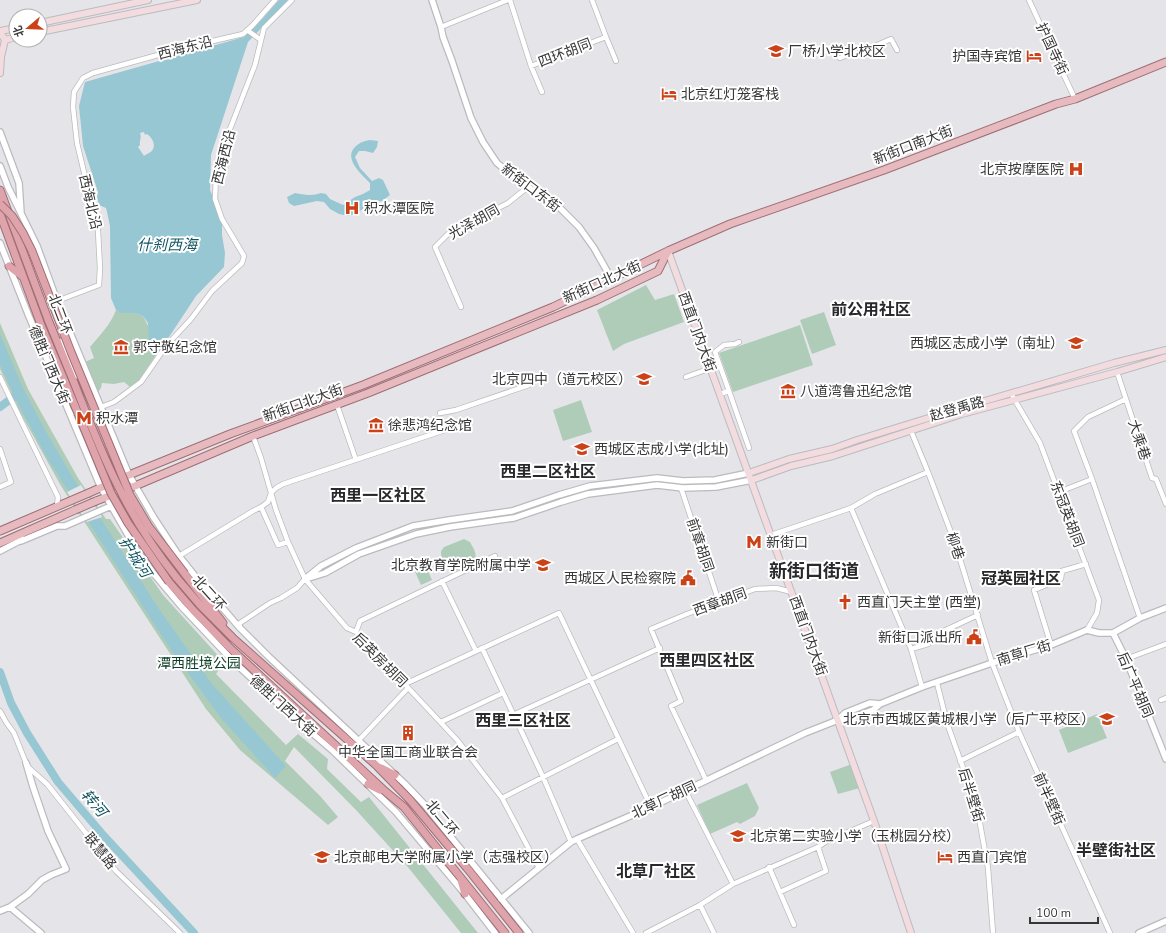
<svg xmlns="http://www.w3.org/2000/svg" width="1166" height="933" font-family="'Nunito Sans','Noto Sans SC',sans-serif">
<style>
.green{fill:#afccb9}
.water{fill:#96c7d2;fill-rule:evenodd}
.pier{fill:#e5e5e9}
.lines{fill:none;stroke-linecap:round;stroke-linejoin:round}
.river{stroke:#96c7d2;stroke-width:8}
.minor-casing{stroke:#bbbbbf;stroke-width:6}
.tertiary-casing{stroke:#bbbbbf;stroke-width:8}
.secondary-casing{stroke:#bbbbbf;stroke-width:8}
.primary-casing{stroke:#9f6e75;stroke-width:9}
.trunk-casing{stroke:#9f6e75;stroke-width:9}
.minor{stroke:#fff;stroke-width:4.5}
.tertiary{stroke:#fff;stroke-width:5.5}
.secondary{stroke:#f3dce0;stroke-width:6}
.primary{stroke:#e7bac0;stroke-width:7}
.trunk{stroke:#dfa3ab;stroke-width:7}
.primary-bridge-casing{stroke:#9f6e75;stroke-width:9;stroke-linecap:butt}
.trunk-bridge-casing{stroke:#9f6e75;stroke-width:9;stroke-linecap:butt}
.primary-bridge{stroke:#e7bac0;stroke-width:7}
.trunk-bridge{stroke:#dfa3ab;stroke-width:7}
.labels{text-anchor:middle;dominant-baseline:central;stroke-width:4;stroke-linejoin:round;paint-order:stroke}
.street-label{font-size:14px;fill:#363637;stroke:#fff}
.poi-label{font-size:14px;fill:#363637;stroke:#fff;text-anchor:start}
.park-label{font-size:14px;fill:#0e3f27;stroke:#fff}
.water-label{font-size:15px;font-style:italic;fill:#105562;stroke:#fff}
.quarter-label{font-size:16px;font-weight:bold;fill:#29292c;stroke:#fff}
.district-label{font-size:18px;font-weight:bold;fill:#29292c;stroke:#fff}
</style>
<rect width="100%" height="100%" fill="#e5e5e9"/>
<path class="green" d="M 646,285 L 655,300 L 674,294 L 684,322 L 624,344 L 613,351 L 597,310 Z
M 116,310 L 122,313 L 135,313 L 143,316 L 160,349 L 139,380 L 130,387 L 124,382 L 114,384 L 102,383 L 101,388 L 98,392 L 85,362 L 94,358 L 90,347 C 100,335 111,324 116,310 Z
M 824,312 L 836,345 L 812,354 L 800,320 Z
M 0,323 L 28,389 L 78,478 L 106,519 L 110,519 L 163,595 L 224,662 L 216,674 L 286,745 L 298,734 L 328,759 L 327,769 L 361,802 L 369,797 L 478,933 L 461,933 L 407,866 L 356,810 L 294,747 L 285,761 L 321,797 L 338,817 L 328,825 L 240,750 L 206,709 L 61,486 L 20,412 L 0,369 Z
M 800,325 L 813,365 L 733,392 L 719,353 Z
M 581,400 L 592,432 L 563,441 L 553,410 Z
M 464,539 L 470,542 C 473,548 479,555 473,562 C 468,564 457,571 452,571 C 447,571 441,558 441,553 C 441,550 442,550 444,547 Z
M 423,560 L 432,580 L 421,585 L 412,565 Z
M 1097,714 L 1107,738 L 1068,753 L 1059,730 Z
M 852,764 L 860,788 L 838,794 L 830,772 Z
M 747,783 L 759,808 L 755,816 L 740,824 L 737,822 L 710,834 L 697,805 Z"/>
<path class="water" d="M 279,0 L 288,0 L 248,42 L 211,155 L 210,190 L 222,219 L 222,235 L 225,253 L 224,267 L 196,296 L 169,337 C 163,340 159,346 154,348 L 149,342 L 148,323 L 143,316 L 135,313 L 121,313 L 116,310 L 111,298 L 110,226 L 107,212 L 106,208 L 99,205 L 97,197 L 98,192 L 83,146 L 79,106 L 85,82 L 244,37 L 263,18 ZM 144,132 L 145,135 L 147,134 C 153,138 158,148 149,153 C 147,154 145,155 144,156 L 138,147 L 140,145 C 139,141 142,138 140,133 Z
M 370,140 L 378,141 L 377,147 L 373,153 L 365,151 L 359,151 L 355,157 L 360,168 L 372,181 L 379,178 L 383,180 L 390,195 L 382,201 L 373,202 L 357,213 L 349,216 L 339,214 L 330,209 L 324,202 L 317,201 L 294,206 L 289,203 L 287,197 L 295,193 C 303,195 314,196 321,193 L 326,194 L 330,199 L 343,205 L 355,197 L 363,194 L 370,190 L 370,183 C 362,175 342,158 356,146 C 361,142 364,141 370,140 Z
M 0,334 L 22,386 L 44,428 L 73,478 L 103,522 L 159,609 L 212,684 L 286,766 L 275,778 L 221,718 L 171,650 L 49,461 L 18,404 L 0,365 Z"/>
<path class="pier" d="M 81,485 L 102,517 L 87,522 L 67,492 Z"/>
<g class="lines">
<path class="river" d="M 0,407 L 20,392
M 0,672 L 11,703 L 27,733 L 58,782 L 104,836 L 194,933"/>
<g class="minor-casing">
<path id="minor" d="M 510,0 L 531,66 L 542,92
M 1029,0 L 1075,99
M 441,27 L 508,0
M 247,30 L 261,40
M 606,37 L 616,61
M 840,58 L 847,55 L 852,56 L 891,39 L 897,50
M 531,66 L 606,37 L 592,0
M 57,301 L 99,285 L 100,268 L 98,231 L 77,143 L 73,107 L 74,92 L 83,78 L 93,73 L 187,47 L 243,34 L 252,26 L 275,0
M 461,307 L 435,247 L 449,233 L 508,203 L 528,187
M 1117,372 L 1152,478 L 1156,479 L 1166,504
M 0,377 L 58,497 L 57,506
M 686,377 L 711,368
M 729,391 L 715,352 L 724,345 L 735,344 L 739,342
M 720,394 L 729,391 L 749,448
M 1013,397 L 1040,443 L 1099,600 L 1097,613 L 1087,630
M 337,405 L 356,460
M 101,407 L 114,402 L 141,382 L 166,346 L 191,319 L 212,291 L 242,263 L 244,256 L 222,219 L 215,199 L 216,176 L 228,134 L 255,65 L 264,28 L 292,0
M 440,413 L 456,410 L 529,385
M 911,431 L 928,472 L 955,543 L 992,663 L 1019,732 L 1110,933
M 253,436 L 261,458 L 276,510 L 288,542 L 305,579 L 347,628 L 356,632 L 458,741 L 502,798 L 539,868
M 0,449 L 11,482 L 0,487
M 1092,479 L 1140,618
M 681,488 L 719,602
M 1059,492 L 1092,479 L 1074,431 L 1088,417 L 1126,399
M 261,507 L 278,545 L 288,542
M 851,508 L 911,649 L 922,687
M 771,535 L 851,508 L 875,494 L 928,472
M 179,556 L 253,511 L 261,507 L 268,502 L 271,493 L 276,488 L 283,484 L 445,430
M 442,581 L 476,651
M 239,627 L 240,623 L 270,603 L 281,598 L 297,588 L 305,579
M 356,632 L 360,621 L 495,556
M 1051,645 L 1034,590 L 1061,579 L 1062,571 L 1086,564
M 482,648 L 543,777 L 571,842
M 911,649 L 928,644 L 935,635 L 978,615
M 1126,659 L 1166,644
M 937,683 L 947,723 L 977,807 L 988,868 L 993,933
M 405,684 L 559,613 L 651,807
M 1161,700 L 1166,698
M 0,711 L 6,722 L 14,733 L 26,763 L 29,768 L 47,784 L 116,871 L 180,933
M 513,715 L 660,648
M 441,722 L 503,693
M 359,740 L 408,688
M 960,761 L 1019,732
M 706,780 L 671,706 L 681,701 L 651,629 L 687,614 L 755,589 L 776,588 L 792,592
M 685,790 L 733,884
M 502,798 L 618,739
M 577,839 L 633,933
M 769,867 L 794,925
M 780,892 L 826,871 L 818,847
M 700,905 L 714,933
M 646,933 L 700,905 L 733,884 L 818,847 L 827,841 L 874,821"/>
</g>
<g class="tertiary-casing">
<path id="tertiary" d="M 432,0 L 441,27 L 443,37 L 452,61 L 471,118 L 483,142 L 497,163 L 516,179 L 560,208 L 579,227 L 594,248 L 611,278
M 0,132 L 19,183 L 21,213
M 0,166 L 8,187 L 37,246 L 57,301 L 129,475 L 154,518 L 179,556 L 195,576 L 239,627 L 269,657 L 405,784 L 424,804 L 529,933
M 0,243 L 28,314 L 101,488 L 136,549 L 154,574 L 181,606 L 232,660 L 283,708 L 333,751 L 396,812 L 465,894 L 495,933
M 63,340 L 80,384
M 70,414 L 90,406 L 92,401
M 21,541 L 57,526 L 65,526 L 111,506
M 0,551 L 23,539
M 309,578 L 325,573 L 359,554 L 416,534 L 450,527 L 514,518 L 561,502 L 588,494 L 657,485 L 683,488 L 716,487 L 752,480
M 305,579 L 321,566 L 356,548 L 413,526 L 449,520 L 512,511 L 559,495 L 590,486 L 657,478 L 683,481 L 715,480 L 749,473
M 1113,633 L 1126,659 L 1166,759
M 838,720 L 845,713 L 870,703 L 880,704
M 501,899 L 571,842 L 577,839 L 651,807 L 805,733 L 838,720 L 848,719 L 873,710 L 880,704 L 922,687 L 992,663 L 1051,645 L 1087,630 L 1099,633 L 1113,633 L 1140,618 L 1166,608
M 10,907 L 28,894 L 42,880 L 51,875 L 66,869 L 48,831 L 33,787 L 26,763
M 0,911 L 10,907 L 41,933
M 1139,933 L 1166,921"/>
</g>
<g class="secondary-casing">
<path id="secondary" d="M 40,23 L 148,0
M 0,31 L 16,28
M 0,32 L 5,40 L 1,57 L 0,73
M 40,32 L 197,0
M 5,40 L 16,37
M 668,251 L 874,821 L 911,933
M 749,473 L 789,459 L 832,449 L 857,440 L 961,408 L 1114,363 L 1166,350
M 752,480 L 791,466 L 833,456 L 962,414 L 1117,372 L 1166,357"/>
</g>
<g class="primary-casing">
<path id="primary" d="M 96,501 L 135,486 L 253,436 L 368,393 L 597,300 L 658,271 L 668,251
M 0,531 L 91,492 L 129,475 L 230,434 L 363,385 L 553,307 L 668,251 L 730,224 L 884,170 L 1056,104 L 1075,99 L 1166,62
M 0,543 L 75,510"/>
</g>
<g class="trunk-casing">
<path id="trunk" d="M 0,190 L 49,322 L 73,380
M 0,214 L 41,325 L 65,382
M 9,266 L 23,277
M 185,574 L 223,623
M 176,577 L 200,605 L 233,638 L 377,766 L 410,800 L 467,868 L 519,933
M 169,582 L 193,610 L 229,647 L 386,792 L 404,807 L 505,933
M 381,768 L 395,775
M 368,784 L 380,790
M 461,880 L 465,894"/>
</g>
<use href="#minor" class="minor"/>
<use href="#tertiary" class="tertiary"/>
<use href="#secondary" class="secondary"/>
<use href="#primary" class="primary"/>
<use href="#trunk" class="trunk"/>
<g class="primary-bridge-casing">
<path id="primary-bridge" d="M 75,510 L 96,501"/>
</g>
<g class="trunk-bridge-casing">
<path id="trunk-bridge" d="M 0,204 L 12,216 L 23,233 L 32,251 L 71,352 L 130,495 L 149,527 L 185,574
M 73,380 C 87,415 100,450 117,484 C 133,517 153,548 176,577
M 65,382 L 111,493 L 128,523 L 169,582"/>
</g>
<use href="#primary-bridge" class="primary-bridge"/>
<use href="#trunk-bridge" class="trunk-bridge"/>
</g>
<defs>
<g id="school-bare" transform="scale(1.2)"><path d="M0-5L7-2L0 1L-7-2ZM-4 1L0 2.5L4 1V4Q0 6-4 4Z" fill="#cb4219" stroke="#fff" stroke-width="2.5" paint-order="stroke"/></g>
<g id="hotel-bare" transform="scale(1.2)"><path d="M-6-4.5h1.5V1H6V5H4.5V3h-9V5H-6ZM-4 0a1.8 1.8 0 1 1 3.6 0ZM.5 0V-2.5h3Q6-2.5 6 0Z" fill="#cb4219" stroke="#fff" stroke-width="2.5" paint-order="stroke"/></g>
<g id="hospital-bare" transform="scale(1.2)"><path d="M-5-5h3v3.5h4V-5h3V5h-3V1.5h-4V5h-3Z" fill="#cb4219" stroke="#fff" stroke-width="2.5" paint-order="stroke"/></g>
<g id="museum-bare" transform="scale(1.2)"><path d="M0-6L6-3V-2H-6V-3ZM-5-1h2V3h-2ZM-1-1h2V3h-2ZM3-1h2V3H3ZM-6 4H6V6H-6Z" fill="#cb4219" stroke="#fff" stroke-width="2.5" paint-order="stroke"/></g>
<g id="metro-bare" transform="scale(1.2)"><path d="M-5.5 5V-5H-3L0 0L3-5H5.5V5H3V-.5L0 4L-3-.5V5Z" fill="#cb4219" stroke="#fff" stroke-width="2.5" paint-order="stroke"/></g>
<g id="civic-bare" transform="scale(1.2)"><path d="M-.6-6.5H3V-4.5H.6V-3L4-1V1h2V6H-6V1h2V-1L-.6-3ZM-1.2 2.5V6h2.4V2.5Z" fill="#cb4219" stroke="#fff" stroke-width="2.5" paint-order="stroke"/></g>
<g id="church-bare" transform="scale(1.2)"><path d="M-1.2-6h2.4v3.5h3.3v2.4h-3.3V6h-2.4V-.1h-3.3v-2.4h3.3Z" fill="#cb4219" stroke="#fff" stroke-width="2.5" paint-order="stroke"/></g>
<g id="building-bare" transform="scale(1.2)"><path d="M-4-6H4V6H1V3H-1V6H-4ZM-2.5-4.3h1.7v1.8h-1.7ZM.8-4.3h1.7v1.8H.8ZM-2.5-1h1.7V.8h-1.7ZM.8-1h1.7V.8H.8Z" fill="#cb4219" stroke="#fff" stroke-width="2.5" paint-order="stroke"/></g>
</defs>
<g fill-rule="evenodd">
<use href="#school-bare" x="776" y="51"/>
<use href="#hotel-bare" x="1034" y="56"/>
<use href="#hotel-bare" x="669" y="94"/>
<use href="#hospital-bare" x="1076" y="169"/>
<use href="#hospital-bare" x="352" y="208"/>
<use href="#school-bare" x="1076" y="343"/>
<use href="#museum-bare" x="121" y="347"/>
<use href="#school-bare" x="644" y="379"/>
<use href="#museum-bare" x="788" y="391"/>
<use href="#metro-bare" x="84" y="418"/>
<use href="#museum-bare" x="376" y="425"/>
<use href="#school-bare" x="582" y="449"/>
<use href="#metro-bare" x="754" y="542"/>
<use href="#school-bare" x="543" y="565"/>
<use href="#civic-bare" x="688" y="578"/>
<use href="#church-bare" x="845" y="602"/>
<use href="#civic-bare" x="974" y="637"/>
<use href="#school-bare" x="1107" y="719"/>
<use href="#building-bare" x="408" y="733"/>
<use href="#school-bare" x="738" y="836"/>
<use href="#school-bare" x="322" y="857"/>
<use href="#hotel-bare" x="945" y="857"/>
</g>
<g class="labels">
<g class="street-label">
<text transform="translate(185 48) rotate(-14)">西海东沿</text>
<text transform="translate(1052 49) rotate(65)">护国寺街</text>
<text transform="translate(565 53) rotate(-21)">四环胡同</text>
<text transform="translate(913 145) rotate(-21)">新街口南大街</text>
<text transform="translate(224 157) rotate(-76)">西海西沿</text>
<text transform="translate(531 188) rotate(37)">新街口东街</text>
<text transform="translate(90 202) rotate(77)">西海北沿</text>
<text transform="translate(474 222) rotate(-29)">光泽胡同</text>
<text transform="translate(602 282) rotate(-24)">新街口北大街</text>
<text transform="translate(60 314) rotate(69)">北二环</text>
<text transform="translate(697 332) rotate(70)">西直门内大街</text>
<text transform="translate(49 365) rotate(67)">德胜门西大街</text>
<text transform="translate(303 403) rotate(-20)">新街口北大街</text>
<text transform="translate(957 409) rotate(-16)">赵登禹路</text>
<text transform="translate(1139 440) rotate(72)">大乘巷</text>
<text transform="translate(1067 514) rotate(69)">东冠英胡同</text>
<text transform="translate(700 545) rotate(71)">前章胡同</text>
<text transform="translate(955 546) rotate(71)">柳巷</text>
<text transform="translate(209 593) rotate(48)">北二环</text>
<text transform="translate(720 602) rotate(-20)">西章胡同</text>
<text transform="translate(808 636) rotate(70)">西直门内大街</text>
<text transform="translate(1024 653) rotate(-17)">南草厂街</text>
<text transform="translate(380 660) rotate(45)">后英房胡同</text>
<text transform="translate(1135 685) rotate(67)">后广平胡同</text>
<text transform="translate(283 706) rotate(42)">德胜门西大街</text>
<text transform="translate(971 795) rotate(73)">后半壁街</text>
<text transform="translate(1049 799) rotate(66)">前半壁街</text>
<text transform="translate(664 800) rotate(-25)">北草厂胡同</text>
<text transform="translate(442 818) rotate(50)">北二环</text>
<text transform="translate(100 851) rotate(51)">联慧路</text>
</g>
<g class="poi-label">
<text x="788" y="51">厂桥小学北校区</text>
<text x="1022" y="56" text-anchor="end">护国寺宾馆</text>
<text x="681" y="94">北京红灯笼客栈</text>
<text x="1064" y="169" text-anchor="end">北京按摩医院</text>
<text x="364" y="208">积水潭医院</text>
<text x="1064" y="343" text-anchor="end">西城区志成小学（南址）</text>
<text x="133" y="347">郭守敬纪念馆</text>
<text x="632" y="379" text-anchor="end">北京四中（道元校区）</text>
<text x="800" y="391">八道湾鲁迅纪念馆</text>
<text x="96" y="418">积水潭</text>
<text x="388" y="425">徐悲鸿纪念馆</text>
<text x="594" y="449">西城区志成小学(北址)</text>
<text x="766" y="542">新街口</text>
<text x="531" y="565" text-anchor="end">北京教育学院附属中学</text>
<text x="676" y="578" text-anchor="end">西城区人民检察院</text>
<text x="857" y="602">西直门天主堂 (西堂)</text>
<text x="962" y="637" text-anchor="end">新街口派出所</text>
<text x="1095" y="719" text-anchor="end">北京市西城区黄城根小学（后广平校区）</text>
<text x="408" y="752" text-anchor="middle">中华全国工商业联合会</text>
<text x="750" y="836">北京第二实验小学（玉桃园分校）</text>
<text x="334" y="857">北京邮电大学附属小学（志强校区）</text>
<text x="957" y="857">西直门宾馆</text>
</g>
<g class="park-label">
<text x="199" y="663">潭西胜境公园</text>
</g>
<g class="water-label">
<text x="167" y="245">什刹西海</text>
<text transform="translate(135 557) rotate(57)">护城河</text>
<text transform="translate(94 803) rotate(50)">转河</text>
</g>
<g class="quarter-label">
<text x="871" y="310">前公用社区</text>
<text x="548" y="472">西里二区社区</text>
<text x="378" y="496">西里一区社区</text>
<text x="1021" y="579">冠英园社区</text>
<text x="707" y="661">西里四区社区</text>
<text x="523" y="721">西里三区社区</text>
<text x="1116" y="851">半壁街社区</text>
<text x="656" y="872">北草厂社区</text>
</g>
<g class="district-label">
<text x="814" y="571">新街口街道</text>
</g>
</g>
<g transform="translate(28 28) rotate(251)"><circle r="19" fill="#ffffff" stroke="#afafaf"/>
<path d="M0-3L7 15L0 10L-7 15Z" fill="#cb4219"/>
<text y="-6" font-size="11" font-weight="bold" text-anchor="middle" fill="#363637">北</text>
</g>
<path d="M1030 917v6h68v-6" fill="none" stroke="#363637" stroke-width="2"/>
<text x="1036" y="917" font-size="12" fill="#363637" stroke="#ffffff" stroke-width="3" paint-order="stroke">100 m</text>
</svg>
